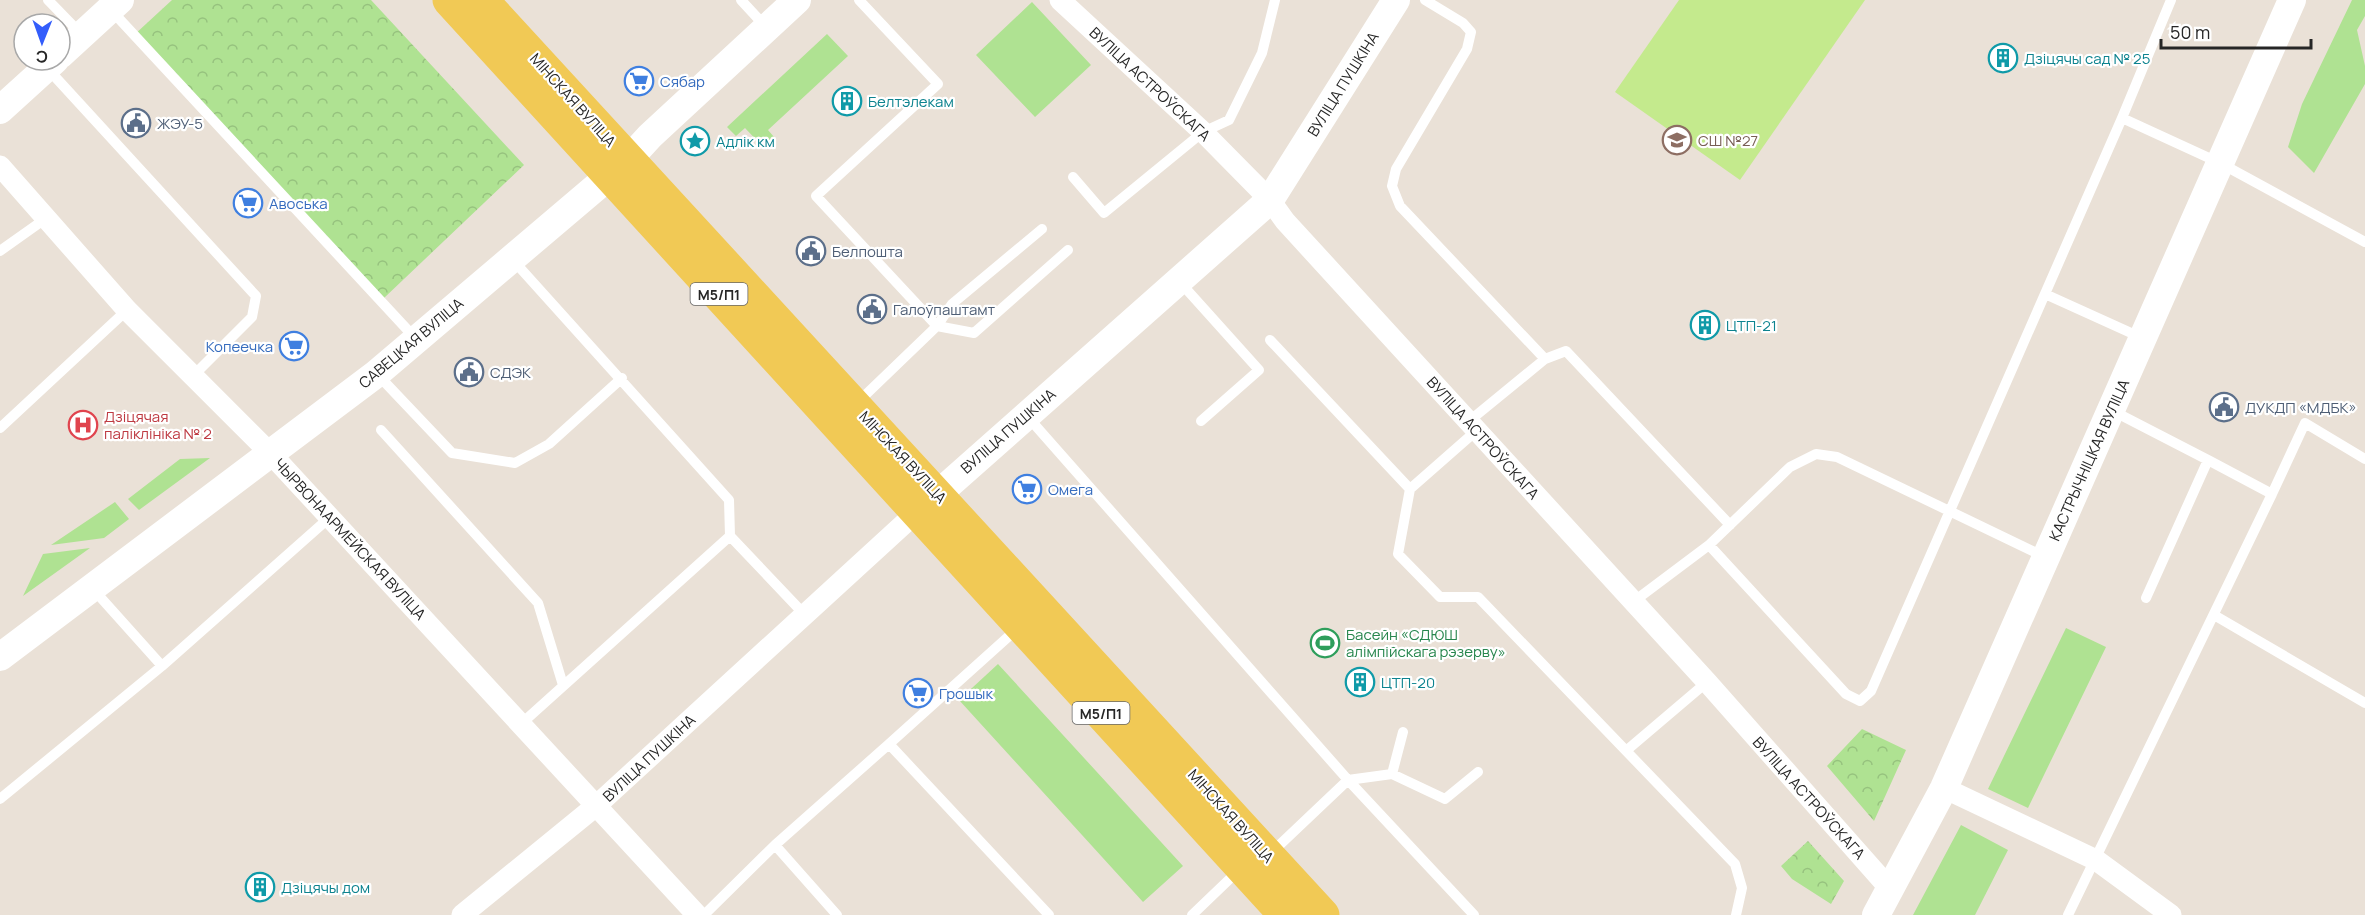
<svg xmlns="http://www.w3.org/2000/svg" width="2365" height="915" font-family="Manrope,sans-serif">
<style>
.grass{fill:#afe292}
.park{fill:url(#park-crowns)}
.pitch{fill:#c4ea8d}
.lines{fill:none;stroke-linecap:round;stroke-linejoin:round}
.lane{stroke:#fff;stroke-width:10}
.street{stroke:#fff;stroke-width:21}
.secondary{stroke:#fff;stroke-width:28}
.primary{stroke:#f1c955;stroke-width:33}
.labels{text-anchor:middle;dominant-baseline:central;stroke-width:4.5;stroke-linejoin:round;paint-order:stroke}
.shield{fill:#fff;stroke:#676767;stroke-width:1.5}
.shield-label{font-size:14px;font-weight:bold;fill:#262626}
.culture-label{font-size:15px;fill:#0d838f;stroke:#fff;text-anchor:start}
.shop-label{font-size:15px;fill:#366cbe;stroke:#fff;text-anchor:start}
.street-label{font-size:15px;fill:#262626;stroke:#fff}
.service-label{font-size:15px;fill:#4e5e75;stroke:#fff;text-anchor:start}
.education-label{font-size:15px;fill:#785e54;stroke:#fff;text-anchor:start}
.health-label{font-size:15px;fill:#be3a42;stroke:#fff;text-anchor:start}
.leisure-label{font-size:15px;fill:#27864d;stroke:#fff;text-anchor:start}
</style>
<defs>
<pattern id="park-crowns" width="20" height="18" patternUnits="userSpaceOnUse" patternTransform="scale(1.5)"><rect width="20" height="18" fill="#afe292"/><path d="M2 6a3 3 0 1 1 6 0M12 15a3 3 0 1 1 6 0" fill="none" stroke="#96c27e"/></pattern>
</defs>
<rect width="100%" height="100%" fill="#eae1d7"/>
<path class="grass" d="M 2352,0 L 2365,0 L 2365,16 L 2357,30 L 2365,66 L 2365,84 L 2314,173 L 2288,147 L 2302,104 Z
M 1032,2 L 1091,65 L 1035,117 L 976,55 Z
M 827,34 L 848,56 L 768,130 L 774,137 L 763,147 L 745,128 L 736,136 L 727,127 Z
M 210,458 L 139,510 L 128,499 L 180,459 Z
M 115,502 L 129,519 L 104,538 L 51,545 Z
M 90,548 L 23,596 L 43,554 Z
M 2066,628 L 2106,647 L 2028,808 L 1988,789 Z
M 998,664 L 1183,866 L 1143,902 L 959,700 Z
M 1961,825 L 2008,850 L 1975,915 L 1913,915 Z"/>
<path class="park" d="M 172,0 L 371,0 L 524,165 L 384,298 L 134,35 Z
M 1862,729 L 1906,750 L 1874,821 L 1827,766 Z
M 1808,841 L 1844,881 L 1831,904 L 1792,879 L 1781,866 Z"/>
<path class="pitch" d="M 1679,0 L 1865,0 L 1740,180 L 1615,92 Z"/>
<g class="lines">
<path class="lane" d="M 48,0 L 81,34
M 741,0 L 765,26
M 859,0 L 938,84 L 816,196 L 937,326 L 952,304 L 1042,229
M 1425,0 L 1463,23 L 1471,32 L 1467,49 L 1396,169 L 1392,186 L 1400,206 L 1545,359
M 111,10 L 416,339
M 47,68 L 256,296 L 252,317 L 194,375
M 2122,118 L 2220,163 L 2365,242
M 1073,177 L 1104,213 L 1203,132 L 1229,120 L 1262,53 L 1275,0
M 0,251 L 45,219
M 512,259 L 729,500 L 730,536 L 804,614
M 1179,281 L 1259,370 L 1201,421
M 2045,294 L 2140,337
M 1270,340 L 1410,489 L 1398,554 L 1440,597 L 1478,597 L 1735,864 L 1742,888 L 1736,915
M 378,375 L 452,453 L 515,463 L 549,444 L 622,378
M 857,403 L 937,326 L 974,333 L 1068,250
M 2111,410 L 2208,460 L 2146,598
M 1027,416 L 1348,780 L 1392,774 L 1445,799 L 1478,772
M 1468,422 L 1545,359 L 1566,351 L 1730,525
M 0,428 L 127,310
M 381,430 L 538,603 L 563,685
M 2208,460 L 2272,494 L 2305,423 L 2365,459
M 1410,489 L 1476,431
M 1709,545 L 1790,467 L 1816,454 L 1837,457 L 2045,557
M 93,589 L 162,666
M 1633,602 L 1709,545 L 1846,694 L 1860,701 L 1871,691 L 2122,118 L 2171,0
M 2214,615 L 2365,703
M 1018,628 L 889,744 L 1049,915
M 521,724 L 730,536
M 1627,750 L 1707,682
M 1392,774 L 1403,732
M 0,799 L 162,666 L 329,518
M 775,845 L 837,915
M 1271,853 L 1348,780 L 1474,915
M 704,915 L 775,845 L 889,744
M 1192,915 L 1239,870
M 2068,915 L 2272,494"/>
<path class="street" d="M 1060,0 L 1203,132 L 1270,200 L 1285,221 L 1707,682 L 1891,890
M 0,166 L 127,310 L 272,455 L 697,915
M 1944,788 L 2096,860 L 2171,915
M 462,915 L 597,805 L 918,511"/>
<path class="secondary" d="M 60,55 L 120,0
M 0,110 L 55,60
M 920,510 L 1270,200 L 1396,0
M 0,657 L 376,374 L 628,160 L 650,136 L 797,0
M 1876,915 L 1944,788 L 2292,0"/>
<path class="primary" d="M 449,0 L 1285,915
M 482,0 L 1323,915"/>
</g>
<defs>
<g id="building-ring" transform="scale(1.5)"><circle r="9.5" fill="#fff" stroke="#0f9aa8" stroke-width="1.5"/><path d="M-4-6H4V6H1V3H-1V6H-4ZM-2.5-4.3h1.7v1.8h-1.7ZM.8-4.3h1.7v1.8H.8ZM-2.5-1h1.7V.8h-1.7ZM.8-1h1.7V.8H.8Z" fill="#0f9aa8"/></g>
<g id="supermarket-ring" transform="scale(1.5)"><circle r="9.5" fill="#fff" stroke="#3f7fe0" stroke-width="1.5"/><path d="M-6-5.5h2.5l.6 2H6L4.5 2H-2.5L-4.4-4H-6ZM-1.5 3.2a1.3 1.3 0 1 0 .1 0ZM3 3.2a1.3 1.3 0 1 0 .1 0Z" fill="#3f7fe0"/></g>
<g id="civic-ring" transform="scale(1.5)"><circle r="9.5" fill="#fff" stroke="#5c6f8a" stroke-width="1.5"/><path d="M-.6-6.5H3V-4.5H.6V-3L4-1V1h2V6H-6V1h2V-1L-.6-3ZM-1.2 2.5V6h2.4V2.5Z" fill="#5c6f8a"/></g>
<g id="school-ring" transform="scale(1.5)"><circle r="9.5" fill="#fff" stroke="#8d6e63" stroke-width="1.5"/><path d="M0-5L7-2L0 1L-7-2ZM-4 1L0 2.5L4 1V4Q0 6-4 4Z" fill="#8d6e63"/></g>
<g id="sight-ring" transform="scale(1.5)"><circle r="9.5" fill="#fff" stroke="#0f9aa8" stroke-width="1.5"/><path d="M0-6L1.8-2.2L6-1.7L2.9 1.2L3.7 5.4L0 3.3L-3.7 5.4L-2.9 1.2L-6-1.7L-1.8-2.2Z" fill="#0f9aa8"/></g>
<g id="hospital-ring" transform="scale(1.5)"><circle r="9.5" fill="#fff" stroke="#e0444e" stroke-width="1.5"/><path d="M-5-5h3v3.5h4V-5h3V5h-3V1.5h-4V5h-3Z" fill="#e0444e"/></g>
<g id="stadium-ring" transform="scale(1.5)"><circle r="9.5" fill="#fff" stroke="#2e9e5b" stroke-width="1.5"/><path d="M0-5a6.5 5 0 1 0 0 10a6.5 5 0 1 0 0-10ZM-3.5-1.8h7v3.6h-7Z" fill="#2e9e5b"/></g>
</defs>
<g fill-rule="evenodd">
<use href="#building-ring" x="2003" y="58"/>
<use href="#supermarket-ring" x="639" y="81"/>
<use href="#building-ring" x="847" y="101"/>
<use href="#civic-ring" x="136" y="123"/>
<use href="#school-ring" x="1677" y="140"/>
<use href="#sight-ring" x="695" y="141"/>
<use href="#supermarket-ring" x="248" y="203"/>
<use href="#civic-ring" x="811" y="251"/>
<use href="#civic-ring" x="872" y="309"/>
<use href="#building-ring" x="1705" y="325"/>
<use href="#supermarket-ring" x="294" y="346"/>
<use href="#civic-ring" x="469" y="372"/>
<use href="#civic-ring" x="2224" y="407"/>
<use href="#hospital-ring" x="83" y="425"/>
<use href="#supermarket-ring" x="1027" y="489"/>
<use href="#stadium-ring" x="1325" y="643"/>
<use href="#building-ring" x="1360" y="682"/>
<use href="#supermarket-ring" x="918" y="693"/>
<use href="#building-ring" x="260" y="887"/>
</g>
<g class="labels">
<g class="shield">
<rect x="690.5" y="283" width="57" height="22" rx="4.5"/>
<rect x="1072.5" y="702" width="57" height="22" rx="4.5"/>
</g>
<g class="shield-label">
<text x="719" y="294">М5/П1</text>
<text x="1101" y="713">М5/П1</text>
</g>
<g class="culture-label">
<text x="2024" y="58">Дзіцячы сад № 25</text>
<text x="868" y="101">Белтэлекам</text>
<text x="716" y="141">Адлік км</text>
<text x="1726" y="325">ЦТП-21</text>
<text x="1381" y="682">ЦТП-20</text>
<text x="281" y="887">Дзіцячы дом</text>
</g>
<g class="shop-label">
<text x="660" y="81">Сябар</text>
<text x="269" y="203">Авоська</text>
<text x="273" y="346" text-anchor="end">Копеечка</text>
<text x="1048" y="489">Омега</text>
<text x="939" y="693">Грошык</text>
</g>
<g class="street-label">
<text transform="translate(1150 84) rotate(43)">ВУЛІЦА АСТРОЎСКАГА</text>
<text transform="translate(1343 84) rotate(-58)">ВУЛІЦА ПУШКІНА</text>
<text transform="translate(573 100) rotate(48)">МІНСКАЯ ВУЛІЦА</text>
<text transform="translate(411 343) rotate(-40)">САВЕЦКАЯ ВУЛІЦА</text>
<text transform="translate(1008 431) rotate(-41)">ВУЛІЦА ПУШКІНА</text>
<text transform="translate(1483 438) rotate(48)">ВУЛІЦА АСТРОЎСКАГА</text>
<text transform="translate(903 457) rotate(47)">МІНСКАЯ ВУЛІЦА</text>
<text transform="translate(2089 460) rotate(-66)">КАСТРЫЧНІЦКАЯ ВУЛІЦА</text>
<text transform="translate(350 539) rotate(47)">ЧЫРВОНААРМЕЙСКАЯ ВУЛІЦА</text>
<text transform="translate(649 758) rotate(-43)">ВУЛІЦА ПУШКІНА</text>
<text transform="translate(1809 798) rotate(48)">ВУЛІЦА АСТРОЎСКАГА</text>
<text transform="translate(1231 816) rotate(48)">МІНСКАЯ ВУЛІЦА</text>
</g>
<g class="service-label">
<text x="157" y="123">ЖЭУ-5</text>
<text x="832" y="251">Белпошта</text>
<text x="893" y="309">Галоўпаштамт</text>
<text x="490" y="372">СДЭК</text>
<text x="2245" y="407">ДУКДП «МДБК»</text>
</g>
<g class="education-label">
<text x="1698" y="140">СШ №27</text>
</g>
<g class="health-label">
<text x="104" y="416">Дзіцячая<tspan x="104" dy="17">паліклініка № 2</tspan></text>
</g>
<g class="leisure-label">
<text x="1346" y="634">Басейн «СДЮШ<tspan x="1346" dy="17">алімпійскага рэзерву»</tspan></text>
</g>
</g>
<g transform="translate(42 42) rotate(181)"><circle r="28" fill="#ffffff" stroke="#a8a8a8" stroke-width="1.5"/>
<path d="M0-4.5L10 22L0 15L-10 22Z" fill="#335dfb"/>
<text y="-9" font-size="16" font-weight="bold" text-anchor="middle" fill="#262626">С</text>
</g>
<path d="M2161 39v9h150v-9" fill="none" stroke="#262626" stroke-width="3"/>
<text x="2170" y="39" font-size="18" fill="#262626" stroke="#ffffff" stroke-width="4.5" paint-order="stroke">50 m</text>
</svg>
